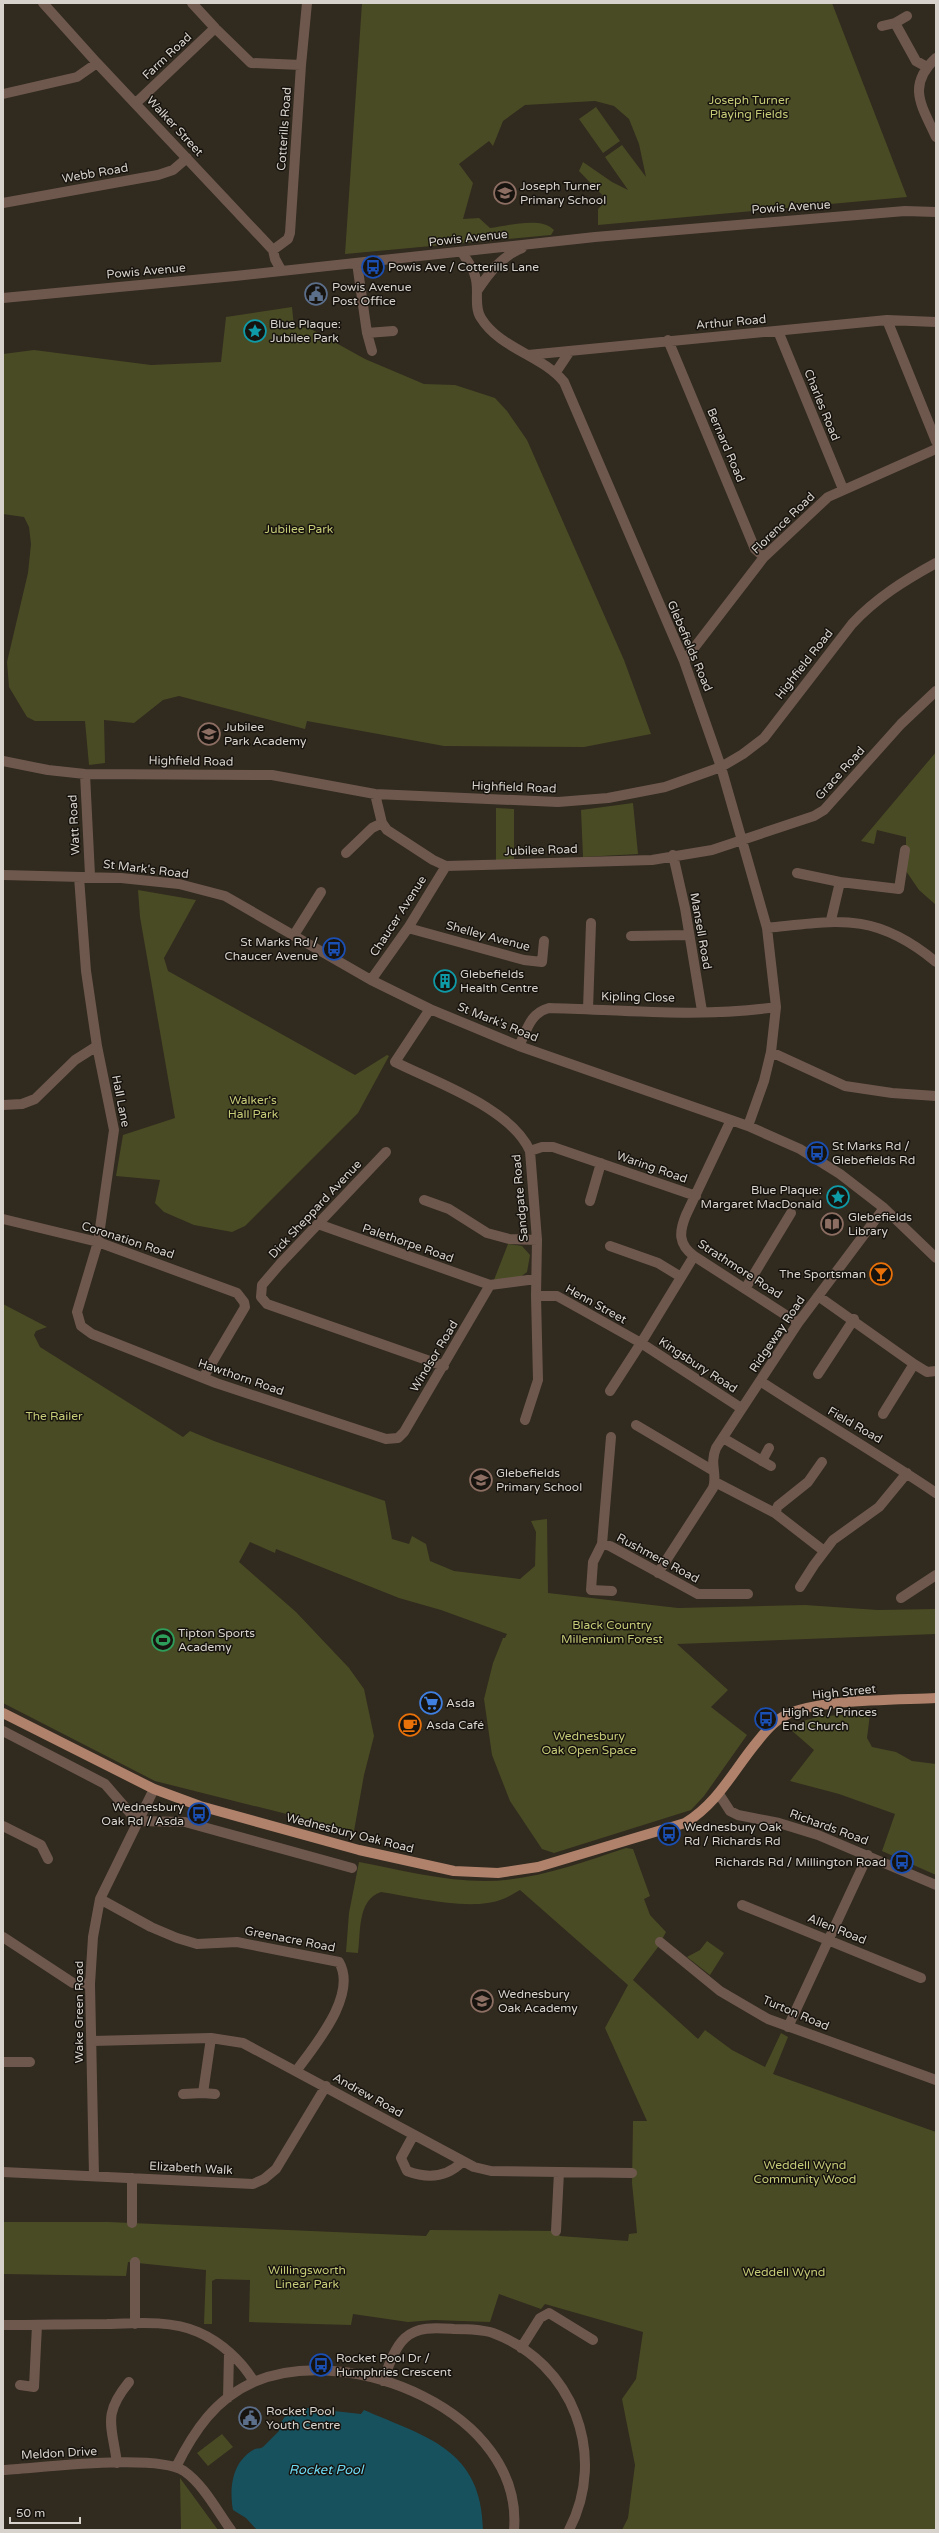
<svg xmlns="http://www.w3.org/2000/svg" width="939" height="2533" font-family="'Varela Round',sans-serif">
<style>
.green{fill:#494b24}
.water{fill:#17515e}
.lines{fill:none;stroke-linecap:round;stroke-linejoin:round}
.minor{stroke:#6e584d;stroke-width:10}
.major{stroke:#b0826c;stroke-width:10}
.labels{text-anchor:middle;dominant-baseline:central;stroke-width:3;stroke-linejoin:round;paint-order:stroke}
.street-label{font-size:12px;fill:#d7d2cb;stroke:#17130e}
.park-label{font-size:12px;fill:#c6cb77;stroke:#17130e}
.poi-label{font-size:12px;fill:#d7d2cb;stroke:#17130e;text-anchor:start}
.water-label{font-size:13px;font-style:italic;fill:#6edcf7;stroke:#17130e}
</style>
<rect width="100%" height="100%" fill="#312a1f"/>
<path class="green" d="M 362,3 L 832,3 L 907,197 L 598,225 L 598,209 L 607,200 L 579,171 L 583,162 L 612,182 L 628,190 L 605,157 L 622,145 L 646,177 L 639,144 L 629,119 L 614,106 L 595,101 L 525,105 L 503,121 L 493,146 L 489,141 L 459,164 L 473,183 L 463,219 L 479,218 L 490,228 C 507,226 541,216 554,230 L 551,235 L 345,254 Z
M 596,107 L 620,141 L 603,153 L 579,119 Z
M 292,307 L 294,327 L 309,328 L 365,359 L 424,384 L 455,385 L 495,398 L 507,411 L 527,440 L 624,660 L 651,734 L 584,747 L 444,746 L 307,721 L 305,729 L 179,696 L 163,700 L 134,723 L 104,720 L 105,763 L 89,765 L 85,721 L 35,721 L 27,717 L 9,687 L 7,662 L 28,573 L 31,544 L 29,527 L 24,517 L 3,514 L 3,354 L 34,350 L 151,365 L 221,362 L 226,317 Z
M 936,752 L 936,905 L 919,890 L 906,871 L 906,837 L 877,830 L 874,844 L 861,841 Z
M 633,803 L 638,854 L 583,857 L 581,810 Z
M 496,808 L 514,809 L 514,860 L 496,860 Z
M 138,890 L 196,900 L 164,958 L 168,971 L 355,1075 L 387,1055 L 389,1056 L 358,1113 L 245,1226 L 232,1232 L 194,1225 L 164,1212 L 155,1203 L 160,1180 L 116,1176 L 123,1135 L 175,1118 L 140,917 Z
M 508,1244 L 522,1246 L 530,1255 L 527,1272 L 519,1278 L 494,1280 Z
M 3,1304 L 47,1327 L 36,1331 L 34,1335 L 40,1347 L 183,1437 L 190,1431 L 214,1441 L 385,1501 L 392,1539 L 409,1544 L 412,1536 L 426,1544 L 430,1561 L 454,1571 L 520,1579 L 535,1566 L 536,1532 L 531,1521 L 547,1519 L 548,1593 L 678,1608 L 805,1605 L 878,1610 L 936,1609 L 936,1634 L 677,1644 L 728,1690 L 711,1707 L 747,1735 L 704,1796 L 691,1810 L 554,1853 L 542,1849 L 510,1801 L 492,1755 L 484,1699 L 493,1663 L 503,1638 L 505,1638 L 507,1634 L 441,1610 L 399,1598 L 276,1549 L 275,1553 L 250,1542 L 239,1562 L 296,1612 L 349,1668 L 364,1689 L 374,1736 L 364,1775 L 354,1831 L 155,1781 L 3,1703 Z
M 870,1714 L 867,1738 L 872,1747 L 896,1752 L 912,1761 L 936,1764 L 936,1875 L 882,1851 L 895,1814 L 839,1794 L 790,1781 L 814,1750 L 790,1729 C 809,1712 845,1716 870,1714 Z
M 626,1848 L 633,1849 L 650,1896 L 644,1899 L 650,1915 L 666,1932 L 658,1947 L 633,1980 L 698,2039 L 705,2030 L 732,2050 L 765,2067 L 781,2033 L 788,2037 L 773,2074 L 936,2132 L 936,2530 L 622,2530 L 628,2518 L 635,2465 L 622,2399 L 636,2379 L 643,2332 L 545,2304 L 541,2309 L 499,2294 L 490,2322 L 434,2320 L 408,2322 L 353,2314 L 351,2325 L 249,2322 L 250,2280 L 216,2279 L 212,2281 L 212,2324 L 204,2324 L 206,2270 L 128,2262 L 126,2276 L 3,2274 L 3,2222 L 109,2222 L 426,2236 L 430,2230 L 556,2231 L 560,2236 L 628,2241 L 629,2234 L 637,2233 L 632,2183 L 633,2121 L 647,2121 L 605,2028 L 628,1985 L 520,1890 C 514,1893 509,1897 503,1899 C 471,1912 415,1897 381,1892 C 357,1900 361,1932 358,1953 L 346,1952 L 349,1913 L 359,1862 C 400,1870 443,1881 485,1881 C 533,1881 580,1863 626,1848 Z
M 707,1941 L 724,1953 L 710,1975 L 687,1957 L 700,1950 Z
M 222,2434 L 233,2447 L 208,2466 L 197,2453 Z
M 180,2478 L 218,2530 L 181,2530 Z"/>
<path class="water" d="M 307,2408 L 361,2414 L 364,2410 C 426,2437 482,2449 483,2530 L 257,2530 L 246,2518 L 233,2510 C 229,2488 232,2461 255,2449 C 258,2448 260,2449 263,2447 L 279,2431 L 280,2424 L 288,2412 Z"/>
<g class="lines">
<path class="minor" d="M 43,3 L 97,63 L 273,250 L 275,259 L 281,270
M 192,3 L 215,28
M 895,23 L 907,16
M 882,26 L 895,23 L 916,61 L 927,67
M 936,58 C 906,86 922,106 936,137
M 3,94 L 77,77 L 97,63
M 136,103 L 215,28 L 251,63 L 301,65
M 3,203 L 158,175 L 173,170 L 187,158
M 273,250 L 288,239 L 290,233 L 301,65 L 307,3
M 462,252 C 466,260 473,267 475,276 C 480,289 473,306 481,318 C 500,349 542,355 564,382 L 684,661 L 721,767 L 767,928 L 776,1007 L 771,1052 L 764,1081 L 748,1126
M 357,263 L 367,333 L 372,351
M 477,291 C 489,273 502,256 522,248
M 3,298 L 235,276 L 595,237 L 905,211 L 936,212
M 887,320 L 936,441
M 778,331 L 843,489
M 367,333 L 393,331
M 668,340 L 755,549 L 764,557
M 528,355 L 887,320 L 936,322
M 556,372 L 570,351
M 684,661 L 764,557 L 828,497 L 936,449
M 3,761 L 48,770 L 85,774 L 272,775 L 375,794 L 558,802 L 608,798 L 665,787 L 721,767 L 743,754 L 764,738 L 852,624 C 876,598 905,580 936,563
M 85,774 L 90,875
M 375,794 L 382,823 L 387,830 L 433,860 L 446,866 L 652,860 L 712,850 L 814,816 L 824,810 L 901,724 L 936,691
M 346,853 L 372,828 L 382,823
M 673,855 L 685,908 L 702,1011
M 797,873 L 840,882 L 831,920
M 3,875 L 121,878 L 179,884 L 225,896 L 371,980 L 430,1009 L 519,1046 L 748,1126 L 800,1149 L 840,1174 L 884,1208 L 936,1258
M 79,877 L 86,971 L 97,1046 L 114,1130 L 98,1242 L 77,1312 L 81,1326 L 92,1334 L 216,1383 L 386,1439 L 398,1438 L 404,1432 L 490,1285
M 840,882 L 899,889 L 905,850
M 408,928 L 524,960 L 542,962 L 544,941
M 767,928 C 839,920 876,912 936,962
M 294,935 L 321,892
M 631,936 L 689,935
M 371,980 L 408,928 L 446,866
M 430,1009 L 395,1062 C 437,1083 511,1108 530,1151 L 537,1240 L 536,1296 L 538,1380 L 525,1420
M 588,1009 L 591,923
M 519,1046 C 527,1030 530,1013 549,1008 C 624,1010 701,1018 776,1007
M 771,1052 L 845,1086 L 892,1093 L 936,1096
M 3,1105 L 22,1104 L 35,1099 L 75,1060 L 97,1046
M 731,1120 L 686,1215 C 679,1232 678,1244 694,1256 L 798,1323
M 530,1151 L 542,1147 L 553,1147 L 696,1196
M 386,1152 L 280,1264 L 262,1285 L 261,1297 L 267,1304 L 444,1366
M 424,1200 L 449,1209 L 487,1233 L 509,1239 L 537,1240
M 590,1201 L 601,1163
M 3,1219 L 98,1242 L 237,1293 L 244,1302 L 245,1307 L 203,1378
M 318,1224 L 490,1285 L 536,1279
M 610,1246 L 658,1263 L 681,1277
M 745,1289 L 791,1213
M 536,1296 L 557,1296 L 584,1311 L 641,1343 L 741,1408
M 818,1296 L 914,1364 L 927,1372 L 936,1371
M 818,1374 L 854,1319
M 760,1381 C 818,1419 878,1454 936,1493
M 610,1391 L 641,1343 L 694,1256
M 883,1414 L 914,1364
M 636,1425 L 712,1470
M 723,1438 L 771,1466
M 762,1461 L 769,1448
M 715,1482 L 775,1513 L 824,1551
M 775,1513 L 778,1506 L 808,1482 L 822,1462
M 602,1544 L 611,1437
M 658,1573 L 713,1488 C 718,1474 709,1465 716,1448 L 798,1323 L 884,1208
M 800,1587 L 814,1565 L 833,1540 L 879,1507 L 907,1473
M 612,1591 L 591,1590 L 593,1562 L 602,1544 L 610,1546 L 698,1594 L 748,1594
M 901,1598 L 936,1575
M 3,1731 L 105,1784 L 137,1821 L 185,1822 L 352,1868
M 719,1794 L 730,1811 L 738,1815 L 779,1823 L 818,1835 L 936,1885
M 3,1826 L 41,1845 L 48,1859
M 100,1899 L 151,1927 L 177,1938 L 197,1944 L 237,1942 L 339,1962 C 358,1995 315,2045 297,2070
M 742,1905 L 921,1978
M 3,1937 L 73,1983 L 90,1984
M 660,1942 L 720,1991 L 768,2019 L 936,2080
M 788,2027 L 868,1855
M 211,2038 L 203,2093 L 215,2094
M 92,2041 L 211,2038 L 243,2043 L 474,2167 L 491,2171 L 632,2173
M 3,2062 L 30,2062
M 183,2094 L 203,2093
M 413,2136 L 401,2158 L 407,2171 C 428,2179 447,2177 462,2162
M 3,2172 L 253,2184 L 264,2179 L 276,2169 L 326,2086
M 94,2176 L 90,1984 L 93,1937 L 100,1899 L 154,1789
M 132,2223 L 132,2178
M 556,2231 L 559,2172
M 135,2324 L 135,2262
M 3,2325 C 38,2325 72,2324 107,2324 C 136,2323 171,2320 198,2332 C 221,2342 242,2361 254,2382
M 521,2348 L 540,2318 L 549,2313 L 593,2340
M 383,2381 C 388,2368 394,2348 405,2338 C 418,2326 437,2328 454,2329 C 466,2329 481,2329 493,2333 C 573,2363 608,2455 569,2530
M 20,2385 L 34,2387 L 37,2325
M 228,2398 L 229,2353
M 117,2463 C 112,2425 102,2415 129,2382
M 176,2467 C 194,2431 215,2399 254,2382 C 349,2341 524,2412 514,2530
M 3,2470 C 40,2468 156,2453 184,2471 C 204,2485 217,2511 231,2530"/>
<path class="major" d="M 3,1713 L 154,1789 L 200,1806 L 359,1850 L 454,1871 L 498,1873 L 538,1867 L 685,1823 C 718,1803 733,1771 757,1742 C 765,1732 774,1721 786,1715 C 815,1699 900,1700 936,1698"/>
</g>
<defs>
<g id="school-ring" transform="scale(1.15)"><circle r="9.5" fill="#17130e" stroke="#8d6e63" stroke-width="1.5"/><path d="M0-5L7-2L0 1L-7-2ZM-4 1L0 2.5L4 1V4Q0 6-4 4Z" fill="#8d6e63"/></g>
<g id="bus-ring" transform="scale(1.15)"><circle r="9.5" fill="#17130e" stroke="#1a4fb4" stroke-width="1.5"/><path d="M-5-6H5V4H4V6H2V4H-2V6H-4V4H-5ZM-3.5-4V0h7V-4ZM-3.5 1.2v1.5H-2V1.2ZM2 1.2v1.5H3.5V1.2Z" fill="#1a4fb4"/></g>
<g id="civic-ring" transform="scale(1.15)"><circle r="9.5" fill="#17130e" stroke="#5c6f8a" stroke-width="1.5"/><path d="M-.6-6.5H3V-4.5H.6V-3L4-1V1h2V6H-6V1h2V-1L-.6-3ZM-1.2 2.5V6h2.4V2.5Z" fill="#5c6f8a"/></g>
<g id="sight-ring" transform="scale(1.15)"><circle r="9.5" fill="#17130e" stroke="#0f9aa8" stroke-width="1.5"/><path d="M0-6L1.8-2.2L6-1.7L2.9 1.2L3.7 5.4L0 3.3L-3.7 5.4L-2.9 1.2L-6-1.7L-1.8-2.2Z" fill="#0f9aa8"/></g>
<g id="building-ring" transform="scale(1.15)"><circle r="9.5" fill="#17130e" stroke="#0f9aa8" stroke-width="1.5"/><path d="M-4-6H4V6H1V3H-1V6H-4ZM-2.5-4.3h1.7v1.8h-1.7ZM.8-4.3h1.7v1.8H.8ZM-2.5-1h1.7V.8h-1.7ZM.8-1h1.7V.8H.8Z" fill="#0f9aa8"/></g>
<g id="library-ring" transform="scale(1.15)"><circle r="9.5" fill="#17130e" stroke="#8d6e63" stroke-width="1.5"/><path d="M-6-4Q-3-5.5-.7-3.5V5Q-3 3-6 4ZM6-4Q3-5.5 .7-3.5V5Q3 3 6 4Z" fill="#8d6e63"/></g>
<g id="bar-ring" transform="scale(1.15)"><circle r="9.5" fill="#17130e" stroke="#e8710a" stroke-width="1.5"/><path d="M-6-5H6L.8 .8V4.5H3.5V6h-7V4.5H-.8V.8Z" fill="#e8710a"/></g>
<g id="stadium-ring" transform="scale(1.15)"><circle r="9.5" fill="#17130e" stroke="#2e9e5b" stroke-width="1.5"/><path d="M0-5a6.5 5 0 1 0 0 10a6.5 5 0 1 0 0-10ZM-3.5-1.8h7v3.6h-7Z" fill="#2e9e5b"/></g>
<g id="supermarket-ring" transform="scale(1.15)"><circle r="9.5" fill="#17130e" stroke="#3f7fe0" stroke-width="1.5"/><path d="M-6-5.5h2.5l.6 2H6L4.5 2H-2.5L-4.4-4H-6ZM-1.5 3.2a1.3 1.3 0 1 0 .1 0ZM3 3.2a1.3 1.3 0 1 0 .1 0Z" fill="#3f7fe0"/></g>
<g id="cafe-ring" transform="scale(1.15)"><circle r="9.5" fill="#17130e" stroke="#e8710a" stroke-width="1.5"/><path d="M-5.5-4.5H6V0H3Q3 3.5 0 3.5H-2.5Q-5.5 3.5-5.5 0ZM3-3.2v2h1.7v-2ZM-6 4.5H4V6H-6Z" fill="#e8710a"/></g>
</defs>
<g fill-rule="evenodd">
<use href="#school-ring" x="505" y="193"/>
<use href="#bus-ring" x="373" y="267"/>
<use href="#civic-ring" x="316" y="294"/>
<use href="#sight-ring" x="255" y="331"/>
<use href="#school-ring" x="209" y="734"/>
<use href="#bus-ring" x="334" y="949"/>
<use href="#building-ring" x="445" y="981"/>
<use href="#bus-ring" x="817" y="1153"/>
<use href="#sight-ring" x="838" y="1197"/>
<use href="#library-ring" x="832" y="1224"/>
<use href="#bar-ring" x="881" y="1274"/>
<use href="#school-ring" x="481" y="1480"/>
<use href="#stadium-ring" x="163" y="1640"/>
<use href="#supermarket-ring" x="431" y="1703"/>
<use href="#bus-ring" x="766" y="1719"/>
<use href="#cafe-ring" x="410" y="1725"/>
<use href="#bus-ring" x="199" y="1814"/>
<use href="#bus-ring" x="669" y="1834"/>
<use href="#bus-ring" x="902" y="1862"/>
<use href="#school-ring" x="482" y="2001"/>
<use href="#bus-ring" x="321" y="2365"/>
<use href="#civic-ring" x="250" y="2418"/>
</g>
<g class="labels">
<g class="street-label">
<text transform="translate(167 56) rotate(-43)">Farm Road</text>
<text transform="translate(175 126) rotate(47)">Walker Street</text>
<text transform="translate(284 129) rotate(-86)">Cotterills Road</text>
<text transform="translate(95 173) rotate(-10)">Webb Road</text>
<text transform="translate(791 207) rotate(-4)">Powis Avenue</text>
<text transform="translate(468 238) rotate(-6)">Powis Avenue</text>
<text transform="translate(146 271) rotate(-5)">Powis Avenue</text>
<text transform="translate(731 322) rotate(-5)">Arthur Road</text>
<text transform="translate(822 405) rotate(68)">Charles Road</text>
<text transform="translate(726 445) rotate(67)">Bernard Road</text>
<text transform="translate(783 523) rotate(-44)">Florence Road</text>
<text transform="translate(690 646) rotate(67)">Glebefields Road</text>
<text transform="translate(804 664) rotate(-52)">Highfield Road</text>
<text transform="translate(191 761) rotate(1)">Highfield Road</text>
<text transform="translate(840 773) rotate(-48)">Grace Road</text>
<text transform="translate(514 787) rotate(2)">Highfield Road</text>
<text transform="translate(74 825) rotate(-93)">Watt Road</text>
<text transform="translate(541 850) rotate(-2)">Jubilee Road</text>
<text transform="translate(146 869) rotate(7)">St Mark's Road</text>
<text transform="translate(398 916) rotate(-57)">Chaucer Avenue</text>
<text transform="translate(701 931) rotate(80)">Mansell Road</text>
<text transform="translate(488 936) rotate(15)">Shelley Avenue</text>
<text transform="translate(638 997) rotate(1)">Kipling Close</text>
<text transform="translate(498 1022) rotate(22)">St Mark's Road</text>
<text transform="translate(121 1101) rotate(79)">Hall Lane</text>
<text transform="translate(652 1167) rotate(19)">Waring Road</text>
<text transform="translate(520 1198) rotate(-95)">Sandgate Road</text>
<text transform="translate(315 1209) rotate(-47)">Dick Sheppard Avenue</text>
<text transform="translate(128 1240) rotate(18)">Coronation Road</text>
<text transform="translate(408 1243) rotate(19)">Palethorpe Road</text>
<text transform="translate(740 1269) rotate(33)">Strathmore Road</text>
<text transform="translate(596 1304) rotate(29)">Henn Street</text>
<text transform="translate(777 1334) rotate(-56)">Ridgeway Road</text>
<text transform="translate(434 1356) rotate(-59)">Windsor Road</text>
<text transform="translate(698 1365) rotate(33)">Kingsbury Road</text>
<text transform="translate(241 1377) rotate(19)">Hawthorn Road</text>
<text transform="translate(855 1425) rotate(30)">Field Road</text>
<text transform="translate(658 1558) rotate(28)">Rushmere Road</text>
<text transform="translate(844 1692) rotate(-6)">High Street</text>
<text transform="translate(829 1827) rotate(20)">Richards Road</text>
<text transform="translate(350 1833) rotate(14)">Wednesbury Oak Road</text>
<text transform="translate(837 1929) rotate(22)">Allen Road</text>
<text transform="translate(290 1939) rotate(11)">Greenacre Road</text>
<text transform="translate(79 2012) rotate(-90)">Wake Green Road</text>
<text transform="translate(796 2013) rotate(23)">Turton Road</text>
<text transform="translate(368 2095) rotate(29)">Andrew Road</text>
<text transform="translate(191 2168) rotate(3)">Elizabeth Walk</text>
<text transform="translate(59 2453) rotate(-3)">Meldon Drive</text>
</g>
<g class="park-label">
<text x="749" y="100">Joseph Turner<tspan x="749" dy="14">Playing Fields</tspan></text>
<text x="299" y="529">Jubilee Park</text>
<text x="253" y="1100">Walker's<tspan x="253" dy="14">Hall Park</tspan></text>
<text x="54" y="1416">The Railer</text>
<text x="612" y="1625">Black Country<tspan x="612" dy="14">Millennium Forest</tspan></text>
<text x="589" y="1736">Wednesbury<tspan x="589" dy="14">Oak Open Space</tspan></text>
<text x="805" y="2165">Weddell Wynd<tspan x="805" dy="14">Community Wood</tspan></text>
<text x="307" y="2270">Willingsworth<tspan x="307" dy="14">Linear Park</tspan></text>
<text x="784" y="2272">Weddell Wynd</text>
</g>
<g class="poi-label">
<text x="520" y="186">Joseph Turner<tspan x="520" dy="14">Primary School</tspan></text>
<text x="388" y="267">Powis Ave / Cotterills Lane</text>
<text x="332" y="287">Powis Avenue<tspan x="332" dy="14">Post Office</tspan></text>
<text x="270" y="324">Blue Plaque:<tspan x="270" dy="14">Jubilee Park</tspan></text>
<text x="224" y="727">Jubilee<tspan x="224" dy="14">Park Academy</tspan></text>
<text x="318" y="942" text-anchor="end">St Marks Rd /<tspan x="318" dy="14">Chaucer Avenue</tspan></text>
<text x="460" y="974">Glebefields<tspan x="460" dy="14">Health Centre</tspan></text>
<text x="832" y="1146">St Marks Rd /<tspan x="832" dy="14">Glebefields Rd</tspan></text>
<text x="822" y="1190" text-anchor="end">Blue Plaque:<tspan x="822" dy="14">Margaret MacDonald</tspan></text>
<text x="848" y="1217">Glebefields<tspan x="848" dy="14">Library</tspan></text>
<text x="866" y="1274" text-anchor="end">The Sportsman</text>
<text x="496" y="1473">Glebefields<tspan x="496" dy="14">Primary School</tspan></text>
<text x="178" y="1633">Tipton Sports<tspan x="178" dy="14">Academy</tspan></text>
<text x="446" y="1703">Asda</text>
<text x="782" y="1712">High St / Princes<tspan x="782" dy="14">End Church</tspan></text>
<text x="426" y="1725">Asda Café</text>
<text x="184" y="1807" text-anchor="end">Wednesbury<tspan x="184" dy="14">Oak Rd / Asda</tspan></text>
<text x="684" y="1827">Wednesbury Oak<tspan x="684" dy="14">Rd / Richards Rd</tspan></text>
<text x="886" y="1862" text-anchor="end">Richards Rd / Millington Road</text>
<text x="498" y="1994">Wednesbury<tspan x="498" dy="14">Oak Academy</tspan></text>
<text x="336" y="2358">Rocket Pool Dr /<tspan x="336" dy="14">Humphries Crescent</tspan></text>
<text x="266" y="2411">Rocket Pool<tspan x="266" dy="14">Youth Centre</tspan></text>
</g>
<g class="water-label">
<text x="326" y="2470">Rocket Pool</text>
</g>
</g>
<rect width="939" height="2533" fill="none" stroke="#d7d2cb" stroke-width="8"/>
<path d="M10 2517v6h70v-6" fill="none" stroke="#d7d2cb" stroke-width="2"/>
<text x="16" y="2517" font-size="12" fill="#d7d2cb" stroke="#17130e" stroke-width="3" paint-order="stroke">50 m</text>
</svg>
